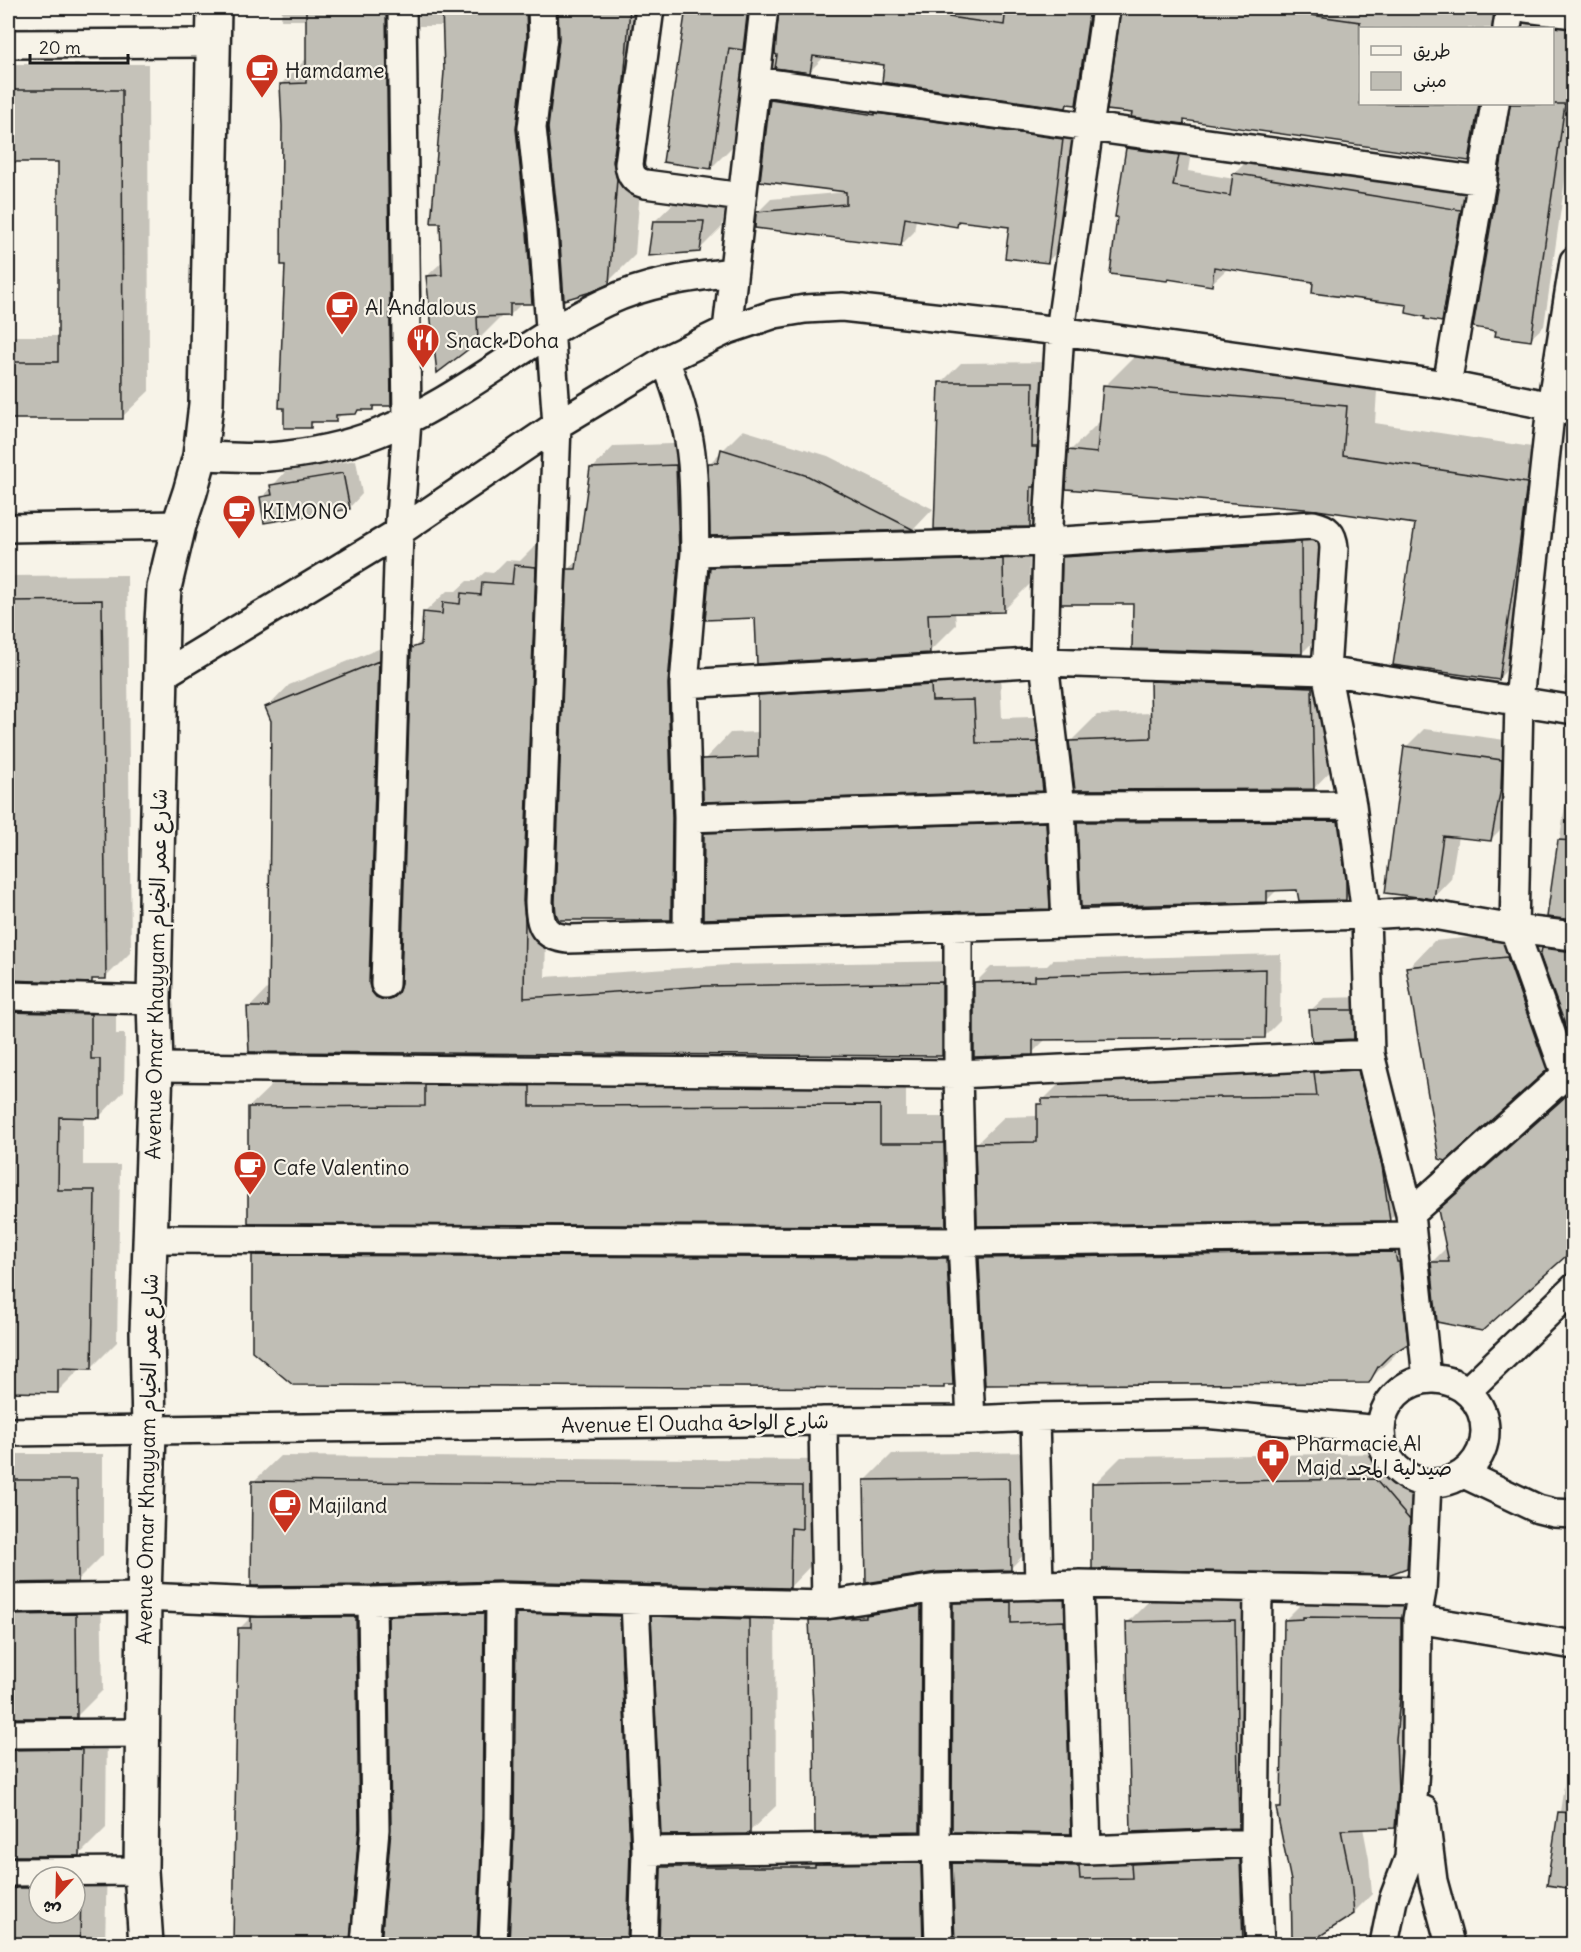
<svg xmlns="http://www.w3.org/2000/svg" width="1581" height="1952" font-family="Delius,'Playpen Sans Arabic',sans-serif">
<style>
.shadow{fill:#0003;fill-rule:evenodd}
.building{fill:#c0beb5;stroke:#1c1c1c;stroke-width:1.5}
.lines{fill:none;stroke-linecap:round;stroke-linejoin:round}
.minor-casing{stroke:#1c1c1c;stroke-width:32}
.tertiary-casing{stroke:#1c1c1c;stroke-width:38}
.minor{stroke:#f7f3e8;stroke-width:27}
.tertiary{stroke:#f7f3e8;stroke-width:33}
.labels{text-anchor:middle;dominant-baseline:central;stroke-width:4.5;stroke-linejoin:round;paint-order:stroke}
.poi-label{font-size:21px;fill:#1c1c1c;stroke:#f7f3e8;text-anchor:start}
.street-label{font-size:21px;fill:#1c1c1c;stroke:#f7f3e8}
</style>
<rect width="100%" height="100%" fill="#f7f3e8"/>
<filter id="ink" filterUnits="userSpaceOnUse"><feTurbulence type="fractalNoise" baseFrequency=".0167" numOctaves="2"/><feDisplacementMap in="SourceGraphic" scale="12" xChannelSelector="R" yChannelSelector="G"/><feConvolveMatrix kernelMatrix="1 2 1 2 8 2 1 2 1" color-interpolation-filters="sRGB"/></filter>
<g filter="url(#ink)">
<path class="shadow" d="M 282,8 L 413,8 L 417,378 L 390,404 L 377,404 L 373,409 L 359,409 L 343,413 L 336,420 L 316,421 L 310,426 L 286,263 L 281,84 L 307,58 L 307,20 L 281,20 Z
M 419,8 L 553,8 L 542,99 L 559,276 L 532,302 L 522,303 L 510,315 L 503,315 L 477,341 L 427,276 L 443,261 L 444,26 L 419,26 Z
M 559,8 L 654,8 L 635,255 L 608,282 L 560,39 Z
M 687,8 L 771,8 L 738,141 L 711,168 L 680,62 Z
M 781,8 L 1112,8 L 1102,77 L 1076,104 L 1070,103 L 1066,106 L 886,63 L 825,56 L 810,71 Z
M 1123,8 L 1471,8 L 1497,11 L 1495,28 L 1360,28 L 1360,104 L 1501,104 L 1496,132 L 1469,159 L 1186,119 L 1183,122 Z
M 40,9 L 40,8 L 90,8 Z
M 1538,11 L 1574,14 L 1574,118 L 1544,326 L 1530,339 L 1512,104 L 1552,104 L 1552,28 L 1524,28 L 1525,24 Z
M 8,64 L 148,64 L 149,391 L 122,417 L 8,417 L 8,336 L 60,336 L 59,161 L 8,161 Z
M 785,86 L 1075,126 L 1061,248 L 1048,261 L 1011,226 L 962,220 L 957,225 L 916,219 L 914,232 L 901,245 L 758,212 L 771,199 L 847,192 L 772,100 Z
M 1143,133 L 1193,140 L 1188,171 L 1234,179 L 1234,174 L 1250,158 L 1476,194 L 1457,305 L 1441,320 L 1409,304 L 1315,281 L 1227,269 L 1211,284 L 1127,149 Z
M 678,199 L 726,199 L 722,227 L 699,250 L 655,221 Z
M 1137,354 L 1378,374 L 1375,423 L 1558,451 L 1530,647 L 1498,679 L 1417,523 L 1070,451 L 1102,419 L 1105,386 Z
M 1053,362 L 1050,505 L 1029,525 L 941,383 L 961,363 Z
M 743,430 L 828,456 L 933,509 L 914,529 L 712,534 L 709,464 Z
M 698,443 L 693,896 L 671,919 L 569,569 L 579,559 L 592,469 L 614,446 Z
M 356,460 L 362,494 L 349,508 L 262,498 L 285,472 Z
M 1321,522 L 1322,633 L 1302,653 L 1135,603 L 1064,557 L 1084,537 Z
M 1029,533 L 1030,584 L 1004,610 L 955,612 L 956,625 L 929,652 L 757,617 L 711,568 L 738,541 Z
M 537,544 L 557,545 L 545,977 L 729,965 L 964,961 L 964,1033 L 942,1055 L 249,1008 L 270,986 L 272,721 L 267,708 L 289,685 L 401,640 L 399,975 L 402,977 L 413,649 L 422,639 L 424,613 L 447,591 L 456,591 L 467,581 L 475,581 L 485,572 L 493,573 L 506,560 L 520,561 Z
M 127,575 L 131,952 L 105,978 L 94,978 L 91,981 L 20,979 L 25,984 L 116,989 L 116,1034 L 125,1034 L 124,1091 L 99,1117 L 83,1116 L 83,1165 L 120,1165 L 117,1342 L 92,1367 L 82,1367 L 57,1392 L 8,1390 L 8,576 Z
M 1574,629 L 1574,682 L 1564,680 Z
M 1178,655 L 1338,661 L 1340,761 L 1314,788 L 1071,741 L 1097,715 L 1152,713 L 1152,682 Z
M 786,669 L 1000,674 L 1002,718 L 1064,716 L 1069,763 L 1043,789 L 704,760 L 730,733 L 760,732 L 759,696 Z
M 1424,729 L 1520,742 L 1509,821 L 1491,839 L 1458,836 L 1451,879 L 1433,898 L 1406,747 Z
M 1072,796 L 1076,880 L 1049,907 L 705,834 L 732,807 Z
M 1574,797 L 1574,919 L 1548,916 L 1565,805 Z
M 1355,804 L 1363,881 L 1346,898 L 1299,888 L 1278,889 L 1266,901 L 1079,822 L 1097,805 Z
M 1568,924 L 1574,925 L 1574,1045 L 1573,1042 L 1546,1069 L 1408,968 L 1434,941 L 1534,931 L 1542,955 L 1543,949 Z
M 1281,954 L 1280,1021 L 1264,1037 L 1047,1038 L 1032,1053 L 975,983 L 991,967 L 1047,966 L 1053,960 Z
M 1366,997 L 1367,1024 L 1353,1038 L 1310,1011 L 1324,998 Z
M 1384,1044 L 1408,1139 L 1416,1193 L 1390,1219 L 977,1143 L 1004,1117 L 1039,1116 L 1038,1105 L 1070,1073 L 1319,1070 L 1343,1046 Z
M 906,1079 L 906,1117 L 970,1117 L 972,1198 L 945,1225 L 249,1107 L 276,1081 Z
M 1574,1089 L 1574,1247 L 1482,1329 L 1432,1262 L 1447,1247 L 1440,1211 L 1465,1186 Z
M 1421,1226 L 1433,1316 L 1407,1343 L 1399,1347 L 1395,1355 L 1368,1381 L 980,1258 L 1007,1232 Z
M 280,1229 L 973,1232 L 979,1357 L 953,1383 L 947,1383 L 944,1387 L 253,1256 Z
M 1035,1452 L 1036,1542 L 1010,1569 L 936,1571 L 866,1480 L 892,1454 Z
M 1401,1453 L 1435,1493 L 1433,1540 L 1406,1567 L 1094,1484 L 1121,1457 Z
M 8,1454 L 103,1454 L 103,1555 L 77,1581 L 21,1582 L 26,1587 L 101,1588 L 103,1690 L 77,1716 L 21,1717 L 27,1722 L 107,1725 L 106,1828 L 80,1854 L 21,1855 L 27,1860 L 107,1862 L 105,1944 L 8,1944 ZM 39,1877 L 75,1877 L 75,1913 L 39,1913 Z
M 280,1456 L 828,1460 L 816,1560 L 790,1587 L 500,1580 L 253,1482 Z
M 981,1577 L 1090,1595 L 1097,1806 L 1070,1832 L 954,1604 Z
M 510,1587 L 506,1925 L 511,1930 L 515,1829 L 517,1614 L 544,1587 L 646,1590 L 656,1925 L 661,1930 L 663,1867 L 689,1841 L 947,1837 L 949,1918 L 952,1926 L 956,1929 L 954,1864 L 980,1837 L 1145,1852 L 1266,1833 L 1270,1944 L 382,1944 L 392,1830 L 389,1617 L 416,1590 Z
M 941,1587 L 940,1810 L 920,1830 L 815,1730 L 811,1621 L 831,1601 Z
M 382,1591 L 361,1944 L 234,1944 L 239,1629 L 266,1602 Z
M 680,1591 L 775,1593 L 776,1806 L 749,1832 L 653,1617 Z
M 1261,1595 L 1265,1800 L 1239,1826 L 1127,1623 L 1154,1596 Z
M 1419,1600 L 1413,1808 L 1395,1827 L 1363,1828 L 1369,1859 L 1372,1894 L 1353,1913 L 1293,1880 L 1278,1808 L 1283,1803 L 1285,1620 L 1304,1601 Z
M 1574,1721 L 1574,1887 L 1549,1883 Z"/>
<path class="building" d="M 306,8 L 386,8 L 391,406 L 373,406 L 373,410 L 358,410 L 356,414 L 336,415 L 336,422 L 311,422 L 311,428 L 284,428 L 284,408 L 279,408 L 285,265 L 281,265 L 282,126 L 280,84 L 306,83 Z
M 442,8 L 526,8 L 527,36 L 516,129 L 527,232 L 532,304 L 510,304 L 510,316 L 477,317 L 478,342 L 437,373 L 426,276 L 442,275 L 440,223 L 431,223 L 444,72 Z
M 558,8 L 630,8 L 624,81 L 613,162 L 617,179 L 609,284 L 594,291 L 564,300 L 559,229 L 548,128 L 559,39 Z
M 686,8 L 748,8 L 743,50 L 729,48 L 711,169 L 663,162 Z
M 779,8 L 951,8 L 949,17 L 1004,25 L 1006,8 L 1090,8 L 1076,105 L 1067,104 L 1066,108 L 882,82 L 884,65 L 813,56 L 810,73 L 775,68 L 777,55 L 775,54 Z
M 1121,8 L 1261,8 L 1360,22 L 1360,104 L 1479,104 L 1469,161 L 1184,120 L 1184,124 L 1131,117 L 1132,113 L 1107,110 Z
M 8,90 L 122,90 L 123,419 L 8,419 L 8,362 L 58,362 L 58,162 L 8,162 Z
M 770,99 L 875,115 L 875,113 L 1063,139 L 1048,263 L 1005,258 L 1009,227 L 958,221 L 957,227 L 905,218 L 901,246 L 755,228 L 756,212 L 846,204 L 846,192 L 760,181 Z
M 1510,104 L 1565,104 L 1531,341 L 1495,336 L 1496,331 L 1473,327 L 1498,184 Z
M 1126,148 L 1179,155 L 1173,186 L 1230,196 L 1233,173 L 1461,210 L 1442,322 L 1424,319 L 1425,317 L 1406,313 L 1407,305 L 1312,293 L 1313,282 L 1214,267 L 1212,286 L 1168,279 L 1167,281 L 1110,274 L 1117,217 L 1115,217 Z
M 653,221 L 704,221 L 700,252 L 648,256 Z
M 939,382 L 1033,382 L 1032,447 L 1037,447 L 1035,487 L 1031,487 L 1030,527 L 934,529 Z
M 1103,385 L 1347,406 L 1343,455 L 1527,483 L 1520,541 L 1499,680 L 1393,665 L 1415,524 L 1317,510 L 1066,489 L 1068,450 L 1097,453 Z
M 721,449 L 808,476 L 914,530 L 710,536 L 708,463 L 718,463 Z
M 676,465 L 679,552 L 668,684 L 672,818 L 671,920 L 559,920 L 556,914 L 555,902 L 567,569 L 576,569 L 590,468 Z
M 343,473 L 350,509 L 264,523 L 260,497 L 272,495 L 270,485 Z
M 1301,542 L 1302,654 L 1132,649 L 1133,604 L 1061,604 L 1062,557 Z
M 1003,559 L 1004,612 L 928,614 L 930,653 L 757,664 L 755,618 L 705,620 L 710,567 Z
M 514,565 L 536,567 L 523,901 L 525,920 L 524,998 L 705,986 L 942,982 L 942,1056 L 249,1052 L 247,1007 L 268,1007 L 271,721 L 265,707 L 379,661 L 369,984 L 371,991 L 376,997 L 384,1000 L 392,998 L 398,993 L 401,984 L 411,648 L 421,645 L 423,612 L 442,614 L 443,602 L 460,604 L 461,593 L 481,595 L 482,582 L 512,584 Z
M 102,600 L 106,979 L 92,979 L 92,983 L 8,980 L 8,601 Z
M 1150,681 L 1312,687 L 1314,789 L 1075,790 L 1069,741 L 1151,738 Z
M 931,685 L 932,701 L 974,700 L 976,743 L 1038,742 L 1043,791 L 703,802 L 702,759 L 758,757 L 758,695 Z
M 1404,746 L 1502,760 L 1501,788 L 1491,841 L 1443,836 L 1434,899 L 1385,893 Z
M 1338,821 L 1346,879 L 1346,900 L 1299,901 L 1297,890 L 1267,891 L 1267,902 L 1081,907 L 1077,822 Z
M 1046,822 L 1050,909 L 703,919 L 704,833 Z
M 1558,840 L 1574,841 L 1574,920 L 1547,917 Z
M 1542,948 L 1574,952 L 1574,1049 L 1539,953 L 1541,953 Z
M 1507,957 L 1547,1070 L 1446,1161 L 1439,1159 L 1406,967 Z
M 1266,969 L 1265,1038 L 1033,1040 L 1033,1055 L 974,1057 L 974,982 L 1035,981 L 1035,976 Z
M 1309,1010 L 1353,1010 L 1354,1039 L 1312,1041 Z
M 8,1012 L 91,1014 L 91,1059 L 100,1059 L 100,1118 L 59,1117 L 58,1190 L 95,1190 L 92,1369 L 58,1368 L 58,1393 L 8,1392 Z
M 1358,1070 L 1382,1166 L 1390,1221 L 977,1226 L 975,1143 L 1037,1142 L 1037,1104 L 1042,1104 L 1042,1099 L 1317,1096 L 1314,1072 Z
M 425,1085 L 530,1086 L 530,1106 L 880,1105 L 880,1143 L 944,1143 L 946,1226 L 248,1224 L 248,1107 L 425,1106 Z
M 1574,1089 L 1574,1249 L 1482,1331 L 1437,1322 L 1431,1262 L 1449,1262 L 1438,1210 Z
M 1395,1252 L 1397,1262 L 1399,1262 L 1408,1344 L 1390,1355 L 1378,1367 L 1369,1383 L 985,1385 L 979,1258 Z
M 252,1255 L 947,1258 L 953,1385 L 944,1385 L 944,1388 L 293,1385 L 252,1351 Z
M 1009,1478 L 1011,1570 L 937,1572 L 866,1583 L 864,1480 Z
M 1375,1479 L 1410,1520 L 1407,1568 L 1388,1575 L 1092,1569 L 1092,1483 Z
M 8,1480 L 77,1480 L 78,1582 L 8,1583 Z
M 252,1481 L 802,1486 L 802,1529 L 791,1528 L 790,1588 L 500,1581 L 372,1585 L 251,1586 Z
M 1011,1602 L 1011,1623 L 1064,1621 L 1071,1834 L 952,1832 L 953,1603 Z
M 921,1606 L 920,1831 L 815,1833 L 814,1730 L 809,1620 L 866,1617 L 866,1615 Z
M 484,1613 L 482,1829 L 477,1944 L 381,1944 L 391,1829 L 388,1616 Z
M 516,1613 L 620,1616 L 630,1851 L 627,1944 L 509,1944 L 514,1829 Z
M 76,1614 L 77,1718 L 8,1718 L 8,1615 Z
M 651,1616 L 749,1619 L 750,1834 L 661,1835 Z
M 251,1617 L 356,1617 L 359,1828 L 350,1944 L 233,1944 L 238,1628 L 251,1628 Z
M 1303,1617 L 1401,1618 L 1401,1688 L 1396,1739 L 1398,1791 L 1395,1828 L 1341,1830 L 1351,1879 L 1354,1914 L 1309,1943 L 1292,1936 L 1291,1881 L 1276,1808 L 1281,1808 L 1284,1620 L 1303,1619 Z
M 1235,1620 L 1239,1828 L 1131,1832 L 1126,1622 Z
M 78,1749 L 82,1750 L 80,1856 L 8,1856 L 8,1750 Z
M 1558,1812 L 1574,1813 L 1574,1889 L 1547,1885 Z
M 1240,1859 L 1243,1944 L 955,1944 L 952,1863 L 1079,1866 L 1080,1879 L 1132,1878 L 1131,1864 Z
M 921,1863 L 923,1944 L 659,1944 L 661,1867 L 815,1867 L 815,1864 Z
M 75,1887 L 81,1887 L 80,1944 L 8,1944 L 8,1888 L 39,1888 L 39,1913 L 75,1913 Z"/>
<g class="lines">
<g class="minor-casing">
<path id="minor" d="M 542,8 L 543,37 L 532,128 L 543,231 L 557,425 L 539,902 C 540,926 543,936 568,939 L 1366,915 L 1416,912 L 1514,929 L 1574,936
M 650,8 L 629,164 C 630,175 634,181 645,184 L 742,197
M 1526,8 L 1574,14
M 1507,28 L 1510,8
M 8,44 L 213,43
M 756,81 L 1483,181
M 727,330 L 764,8
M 665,360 C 678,393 689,427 692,463 C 695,493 694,523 695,552
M 1447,385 L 1495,104
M 200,456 C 222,456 245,459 268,457 C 305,454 343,447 378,433 C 460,401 527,339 606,302 C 646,283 689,277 733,272
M 8,528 L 179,525
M 161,676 L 399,532 L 557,425 L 665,360 L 727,330 L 775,314 L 805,309 L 842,307 L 1060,331 L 1447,385 L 1551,406 L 1574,412
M 684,684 L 1044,662 L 1326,671 L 1574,710
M 688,818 L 1061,806 L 1352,805
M 1066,924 L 1061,806 L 1044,662 L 1047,542 L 1060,331 L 1106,8
M 958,927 L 958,1074 L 962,1242 L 971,1420
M 687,936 L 688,818 L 684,684 L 695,552 L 1047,542 L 1313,525 C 1327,528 1333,533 1334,548 L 1326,671 L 1352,805 L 1366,915 L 1370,1054 L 1410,1214 L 1427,1379
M 385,984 L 399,532 L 407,421 L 402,8
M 8,996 L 154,1000
M 156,1067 L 958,1074 L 1370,1054
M 1566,1075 L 1514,929 L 1519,700 L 1551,406 L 1574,261
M 1410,1214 L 1574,1067
M 151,1239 L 962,1242 L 1412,1236
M1381 1431a52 52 0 1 1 104 0a52 52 0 1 1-104 0Z
M 1467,1391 L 1574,1288
M 1035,1417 L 1039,1586
M 823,1421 L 826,1605
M 8,1432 L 823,1421 L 971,1420 L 1035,1417 L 1204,1414 L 1381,1430
M 1464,1474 L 1538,1509 L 1554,1513 L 1574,1514
M 1079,1584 L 1087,1850
M 937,1588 L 936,1847 L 939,1944
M 1258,1589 L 1255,1843 L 1260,1944
M 8,1599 L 144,1597 L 259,1602 L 372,1601 L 500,1597 L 826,1605 L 937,1588 L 1079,1584 L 1422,1591
M 635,1601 L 646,1851 L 643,1944
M 1417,1619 L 1574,1645
M 8,1734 L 143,1733
M 1424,1810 L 1433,1881 L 1450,1944
M 646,1851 L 936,1847 L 1087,1850 L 1255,1843
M 8,1872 L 141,1871
M 365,1944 L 375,1829 L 372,1601
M 493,1944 L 498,1829 L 500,1597
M 1384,1944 L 1393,1900 L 1409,1858 L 1416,1753 L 1417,1619 L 1422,1591 L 1427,1483"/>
</g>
<g class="tertiary-casing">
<path id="tertiary" d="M 146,1944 L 141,1871 L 144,1597 L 149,1431 L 147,1331 L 156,1067 L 154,1000 L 162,622 L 164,588 L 179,525 L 190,492 L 200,456 L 206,404 L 214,8"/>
</g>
<use href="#minor" class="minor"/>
<use href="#tertiary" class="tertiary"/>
</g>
</g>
<defs>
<g id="cafe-pin" transform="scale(1.725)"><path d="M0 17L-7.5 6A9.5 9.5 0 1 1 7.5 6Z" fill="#c8321e" stroke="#f7f3e8"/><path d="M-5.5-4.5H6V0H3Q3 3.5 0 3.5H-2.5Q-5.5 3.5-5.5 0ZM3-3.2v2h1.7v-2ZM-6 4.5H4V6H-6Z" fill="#fff"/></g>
<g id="restaurant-pin" transform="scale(1.725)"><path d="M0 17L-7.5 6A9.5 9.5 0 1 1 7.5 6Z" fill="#c8321e" stroke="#f7f3e8"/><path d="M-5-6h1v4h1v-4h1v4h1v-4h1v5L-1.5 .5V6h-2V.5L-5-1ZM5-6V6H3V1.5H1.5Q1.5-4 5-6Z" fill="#fff"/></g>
<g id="pharmacy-pin" transform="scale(1.725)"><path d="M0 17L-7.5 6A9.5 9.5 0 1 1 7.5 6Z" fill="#c8321e" stroke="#f7f3e8"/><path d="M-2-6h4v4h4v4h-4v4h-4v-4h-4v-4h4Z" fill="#fff"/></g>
</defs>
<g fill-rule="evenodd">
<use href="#cafe-pin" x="262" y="70"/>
<use href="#cafe-pin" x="342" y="307"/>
<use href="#restaurant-pin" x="423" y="340"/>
<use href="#cafe-pin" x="239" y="511"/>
<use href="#cafe-pin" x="250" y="1167"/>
<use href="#pharmacy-pin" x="1273" y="1455"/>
<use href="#cafe-pin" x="285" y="1505"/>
</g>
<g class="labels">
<g class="poi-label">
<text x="285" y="70">Hamdame</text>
<text x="365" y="307">Al Andalous</text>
<text x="446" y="340">Snack Doha</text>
<text x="262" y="511">KIMONO</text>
<text x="273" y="1167">Cafe Valentino</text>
<text x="1296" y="1443">Pharmacie Al<tspan x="1296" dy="24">Majd صيدلية المجد</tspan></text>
<text x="308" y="1505">Majiland</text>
</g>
<g class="street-label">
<text transform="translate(156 974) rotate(-89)">Avenue Omar Khayyam شارع عمر الخيام</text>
<text transform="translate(695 1423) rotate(-1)">Avenue El Ouaha شارع الواحة</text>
<text transform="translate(147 1459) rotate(-89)">Avenue Omar Khayyam شارع عمر الخيام</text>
</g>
</g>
<rect width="1581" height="1952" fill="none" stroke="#f7f3e8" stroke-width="30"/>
<rect x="15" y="15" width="1551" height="1922" fill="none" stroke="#1c1c1c" stroke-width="2" filter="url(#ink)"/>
<rect x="1359" y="27" width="195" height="78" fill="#f7f3e8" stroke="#9f9d96" stroke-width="1.5"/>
<rect x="1371" y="46" width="30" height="9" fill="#f7f3e8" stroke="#9f9d96" stroke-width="1.5"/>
<text x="1413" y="57" font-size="18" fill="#1c1c1c">طريق</text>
<rect x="1371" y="72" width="30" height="18" fill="#c0beb5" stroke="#9f9d96" stroke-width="1.5"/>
<text x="1413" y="87" font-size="18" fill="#1c1c1c">مبنى</text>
<g transform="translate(57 1895) rotate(202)"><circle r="28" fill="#f7f3e8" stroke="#9f9d96" stroke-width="1.5"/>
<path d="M0-4.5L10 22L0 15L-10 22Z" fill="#c8321e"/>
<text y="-9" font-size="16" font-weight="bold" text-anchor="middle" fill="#1c1c1c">ش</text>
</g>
<path d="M30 54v9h98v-9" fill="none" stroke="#1c1c1c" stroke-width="3"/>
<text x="39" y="54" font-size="18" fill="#1c1c1c" stroke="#f7f3e8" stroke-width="4.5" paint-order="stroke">20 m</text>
</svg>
